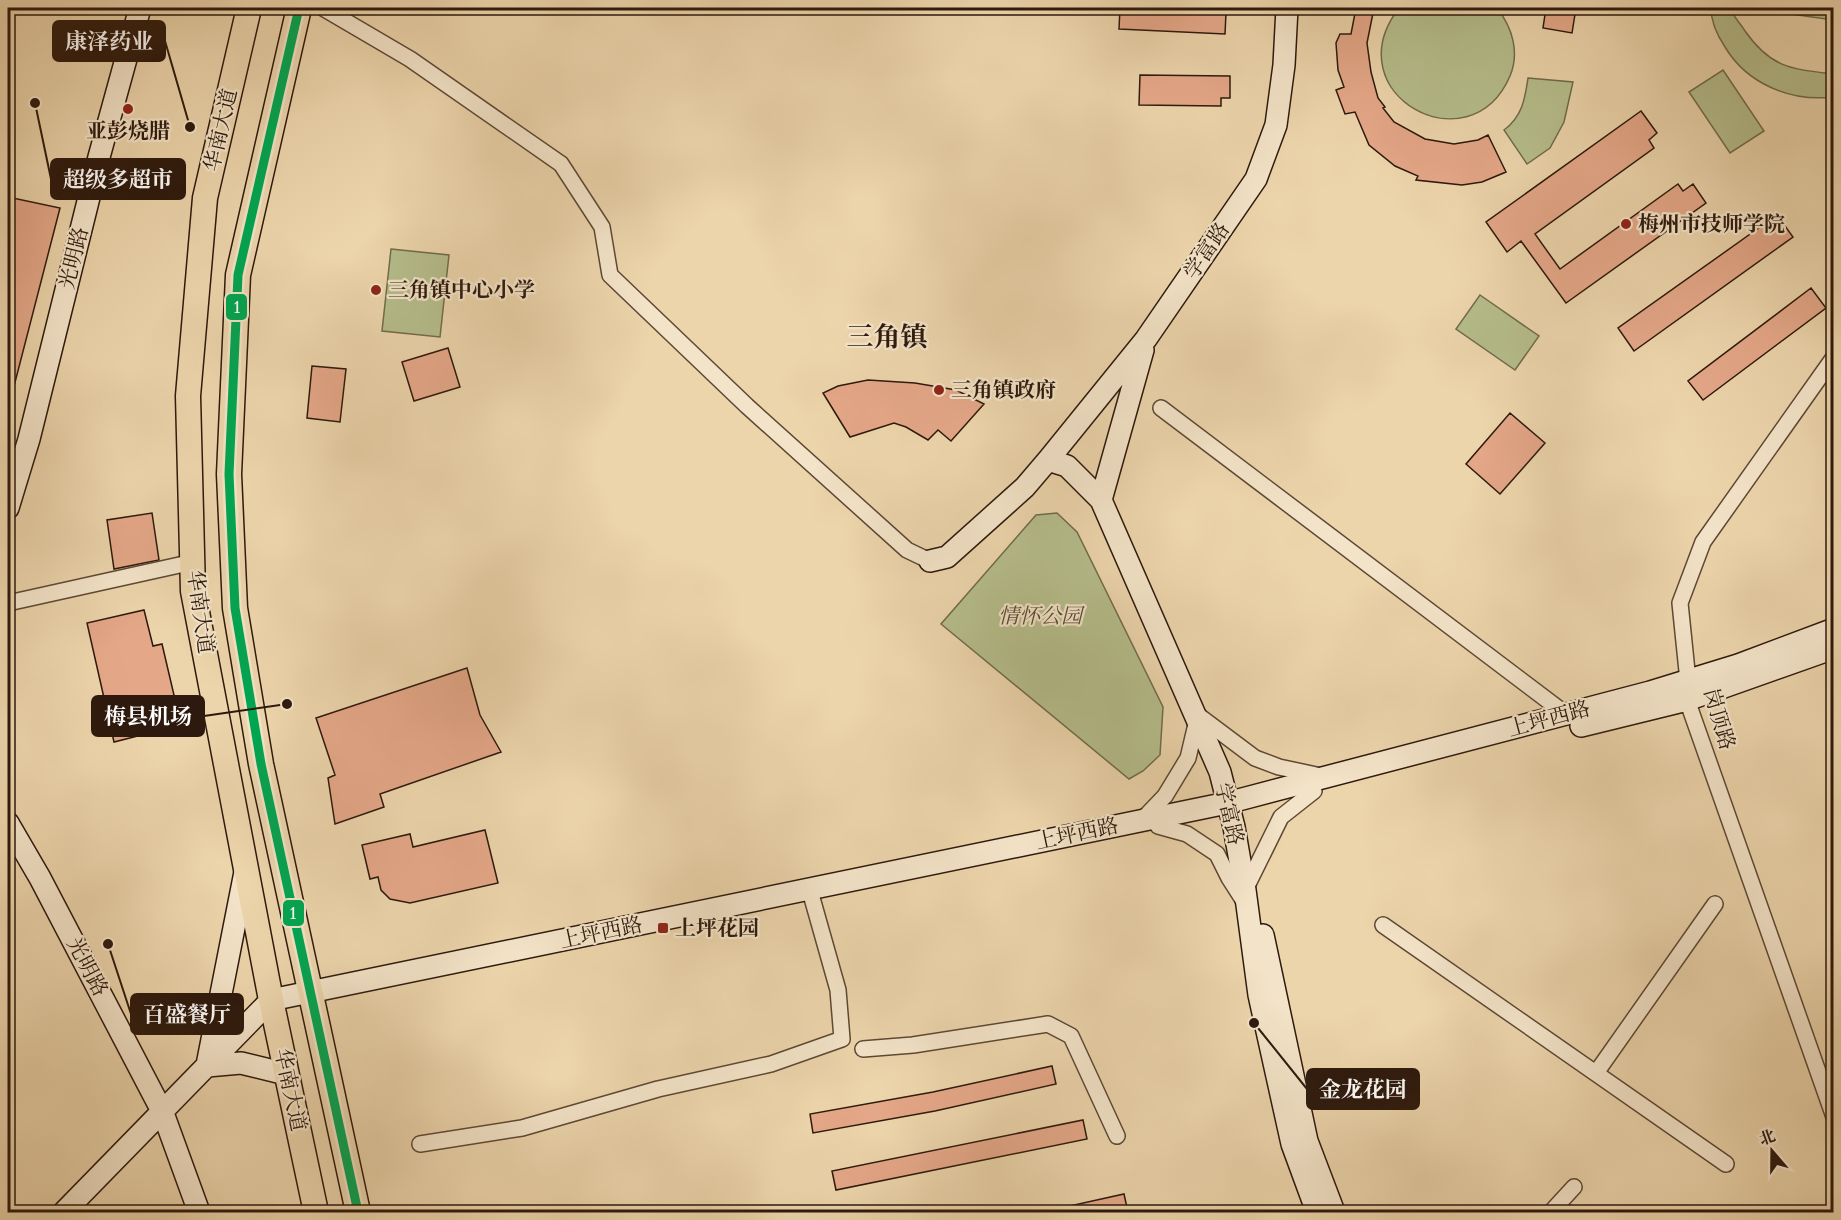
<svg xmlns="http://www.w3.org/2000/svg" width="1841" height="1220" font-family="Cardo,'Noto Serif SC',serif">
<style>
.green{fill:#b5bd8b;stroke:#716b4c;stroke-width:1.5}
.building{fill:#e4a788;stroke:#2d190d;stroke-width:1.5}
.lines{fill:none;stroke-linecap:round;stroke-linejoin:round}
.street-casing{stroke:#5d4834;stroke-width:18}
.secondary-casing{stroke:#2d190d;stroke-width:24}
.primary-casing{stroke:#2d190d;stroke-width:27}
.street{stroke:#f3e3c8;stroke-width:15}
.secondary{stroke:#f3e3c8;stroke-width:21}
.primary{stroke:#ecd4ab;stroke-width:24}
.bus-1-casing{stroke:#f3e3c8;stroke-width:14}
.bus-1{stroke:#00a651;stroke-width:9}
.poi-dot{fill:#8f2418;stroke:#f3e3c8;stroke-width:2}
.labels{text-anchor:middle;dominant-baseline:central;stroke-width:4.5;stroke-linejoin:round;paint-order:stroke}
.street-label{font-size:21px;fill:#2d190d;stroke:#f3e3c8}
.poi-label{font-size:21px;font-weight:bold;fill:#2d190d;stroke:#f3e3c8;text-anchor:start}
.park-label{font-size:21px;font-style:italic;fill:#564a33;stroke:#f3e3c8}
.district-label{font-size:27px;font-weight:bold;fill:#2d190d;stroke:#f3e3c8}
.leader{fill:none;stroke:#2d190d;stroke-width:2}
.callout-dot{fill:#2d190d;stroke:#f3e3c8;stroke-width:2}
.callout{fill:#2d190d;stroke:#2d190d;stroke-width:2}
.callout-label{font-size:22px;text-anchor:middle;font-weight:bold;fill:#fff}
.line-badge{stroke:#f3e3c8;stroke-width:2}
.badge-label{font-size:16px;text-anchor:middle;font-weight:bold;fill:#fff}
</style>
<rect width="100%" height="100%" fill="#ecd4ab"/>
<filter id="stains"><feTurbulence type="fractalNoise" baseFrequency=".00333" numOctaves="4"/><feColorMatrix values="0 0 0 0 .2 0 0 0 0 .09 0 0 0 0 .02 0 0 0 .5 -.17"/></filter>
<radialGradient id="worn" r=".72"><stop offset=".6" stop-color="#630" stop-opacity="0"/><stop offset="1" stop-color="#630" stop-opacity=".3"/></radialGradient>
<path class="green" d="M 1399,8 L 1497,8 C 1512,27 1520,52 1510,76 C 1470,169 1333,94 1399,8 Z
M 1711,8 L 1730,8 C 1733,16 1740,23 1745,31 C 1771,68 1791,69 1833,74 L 1833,97 C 1791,102 1747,84 1725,47 C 1717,35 1711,22 1711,8 Z
M 1748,8 L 1833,8 L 1833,20 Z
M 1723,70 L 1764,131 L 1730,153 L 1689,92 Z
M 1528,78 L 1573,82 L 1564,122 L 1550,148 L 1527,164 L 1504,130 C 1522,117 1525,99 1528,78 Z
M 391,249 L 449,255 L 440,337 L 382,331 Z
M 1480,295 L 1539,336 L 1515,370 L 1456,329 Z
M 1057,513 L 1077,532 L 1163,707 L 1160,755 L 1143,771 L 1129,779 L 941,624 L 1036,515 Z"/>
<path class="building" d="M 1120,8 L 1216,8 L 1216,12 L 1226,13 L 1225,34 L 1119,29 Z
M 1356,8 L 1374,8 L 1367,43 L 1371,72 L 1378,98 L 1385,107 L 1383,108 L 1394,122 L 1425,139 L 1454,144 L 1478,140 L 1488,135 L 1506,172 L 1482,182 L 1462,185 L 1416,180 L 1418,176 L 1395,166 L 1369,145 L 1355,112 L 1345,114 L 1336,90 L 1344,87 L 1338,70 L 1336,43 L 1340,34 L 1351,34 Z
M 1546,8 L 1576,8 L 1572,33 L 1543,28 Z
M 1140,75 L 1230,76 L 1230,98 L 1221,98 L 1221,106 L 1139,105 Z
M 1641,111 L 1657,133 L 1649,140 L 1654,148 L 1535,234 L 1560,269 L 1678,184 L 1683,191 L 1693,184 L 1706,203 L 1566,303 L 1521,241 L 1507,252 L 1486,222 Z
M 8,197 L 60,208 L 12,394 L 8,394 Z
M 1777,215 L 1793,237 L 1634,351 L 1618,328 Z
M 1811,288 L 1826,308 L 1703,400 L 1688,381 Z
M 448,348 L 460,387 L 414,401 L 402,362 Z
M 312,366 L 346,369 L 340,422 L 307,418 Z
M 868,380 L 915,383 L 956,390 L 984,404 L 951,441 L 938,430 L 928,440 L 906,427 L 894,423 L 850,437 L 823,393 L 838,386 Z
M 1510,413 L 1545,443 L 1500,494 L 1466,464 Z
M 152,513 L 159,560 L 114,569 L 107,520 Z
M 144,610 L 153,646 L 162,644 L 181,725 L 114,742 L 87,623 Z
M 467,668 L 480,715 L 501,752 L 380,794 L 384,807 L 335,824 L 328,778 L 335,775 L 316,718 Z
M 485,830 L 498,883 L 410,903 L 390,899 L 381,890 L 378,877 L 370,879 L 362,845 L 410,834 L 413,847 Z
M 1052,1066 L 1056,1084 L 935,1111 L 813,1133 L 810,1114 L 933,1092 Z
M 1083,1120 L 1087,1139 L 836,1190 L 832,1171 Z
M 1124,1194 L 1128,1212 L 1066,1212 L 1065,1207 Z"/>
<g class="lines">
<g class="street-casing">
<path id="street" d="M 323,8 L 410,59 L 561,164 L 602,227 L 610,275 L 747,406 L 907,550 L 930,561
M 1834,357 L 1703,542 L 1680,603 L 1688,681 L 1687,700 L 1834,1117
M 1161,408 L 1567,715
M 8,603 L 193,562
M 1195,713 L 1255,758 L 1279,767 L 1321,776
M 1142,820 L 1165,796 L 1188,758 L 1197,720
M 1158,826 L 1187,834 L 1217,854 L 1229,878 L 1245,903
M 1245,890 L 1281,817 L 1314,791
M 1383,925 L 1726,1164
M 863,1049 L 913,1045 L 1048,1024 L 1071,1036 L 1117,1136
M 1596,1073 L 1715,904
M 420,1144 L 522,1128 L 658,1089 L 771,1064 L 842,1039 L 838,990 L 812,898
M 1551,1212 L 1574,1187"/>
</g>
<g class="secondary-casing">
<path id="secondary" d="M 1048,460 L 1067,466 L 1101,500 L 1220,772 L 1234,827 L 1245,890 L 1259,995 L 1292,1144 L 1317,1212
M 1101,500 L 1143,350
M 8,508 L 29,439 L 99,157 L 140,8
M 930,561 L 947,557 L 1025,487 L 1048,460 L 1146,339 L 1256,179 L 1276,125 L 1284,65 L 1287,8
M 1581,726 L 1687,700 L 1834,648
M 8,823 L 40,878 L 163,1113 L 199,1212
M 1263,935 L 1307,1141 L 1334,1212
M 207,1065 L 245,872
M 207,1066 L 241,1063 L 286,1074
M 64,1212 L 271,1000 L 1227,803 L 1650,692 L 1738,665 L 1834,629"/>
</g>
<g class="primary-casing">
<path id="primary" d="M 249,8 L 205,198 L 188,396 L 193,591 L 271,1000 L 316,1212
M 299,8 L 238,275 L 229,474 L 235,608 L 261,764 L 358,1212"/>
</g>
<use href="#street" class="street"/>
<use href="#secondary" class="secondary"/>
<use href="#primary" class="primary"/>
<g class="bus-1-casing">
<path id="bus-1" d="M 299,8 L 238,275 L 229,474 L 235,608 L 261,764 L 358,1212"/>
</g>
<use href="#bus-1" class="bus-1"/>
</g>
<g class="poi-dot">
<circle cx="128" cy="109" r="6"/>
<circle cx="1626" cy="224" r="6"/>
<circle cx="376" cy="290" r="6"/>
<circle cx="939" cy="390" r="6"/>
<rect x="657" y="922" width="12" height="12" rx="3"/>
</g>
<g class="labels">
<g class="street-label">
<text transform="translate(221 130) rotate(-77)">华南大道</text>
<text transform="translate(1207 251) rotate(-56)">学富路</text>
<text transform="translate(74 258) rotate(-76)">光明路</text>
<text transform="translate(200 612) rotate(82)">华南大道</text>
<text transform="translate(1549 719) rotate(-15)">上坪西路</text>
<text transform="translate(1719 719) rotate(74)">岗顶路</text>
<text transform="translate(1229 814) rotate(77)">学富路</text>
<text transform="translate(1077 834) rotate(-12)">上坪西路</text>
<text transform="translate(601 933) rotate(-12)">上坪西路</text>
<text transform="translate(87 967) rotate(62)">光明路</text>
<text transform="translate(290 1090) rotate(78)">华南大道</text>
</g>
<g class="poi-label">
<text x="128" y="131" text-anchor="middle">亚彭烧腊</text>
<text x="1638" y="224">梅州市技师学院</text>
<text x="388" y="290">三角镇中心小学</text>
<text x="951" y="390">三角镇政府</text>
<text x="675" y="928">上坪花园</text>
</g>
<g class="park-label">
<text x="1040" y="616">情怀公园</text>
</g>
<g class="district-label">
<text x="887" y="337">三角镇</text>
</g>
</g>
<path class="leader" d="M190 127L165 41M35 103L51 179M287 704L204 716M108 944L131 1014M1254 1023L1307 1089"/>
<g class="callout-dot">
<circle cx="190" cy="127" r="6"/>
<circle cx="35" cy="103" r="6"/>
<circle cx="287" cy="704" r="6"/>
<circle cx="108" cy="944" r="6"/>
<circle cx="1254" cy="1023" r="6"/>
</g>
<g class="callout">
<rect x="53" y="21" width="112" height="40" rx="6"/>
<rect x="51" y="159" width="134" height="40" rx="6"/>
<rect x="92" y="696" width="112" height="40" rx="6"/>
<rect x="131" y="994" width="112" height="40" rx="6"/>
<rect x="1307" y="1069" width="112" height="40" rx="6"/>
</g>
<g class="callout-label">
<text x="109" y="49">康泽药业</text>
<text x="118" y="187">超级多超市</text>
<text x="148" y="724">梅县机场</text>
<text x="187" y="1022">百盛餐厅</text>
<text x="1363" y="1097">金龙花园</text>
</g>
<g class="line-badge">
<rect x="225" y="293" width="23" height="28" rx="6" fill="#00a651"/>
<rect x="282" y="899" width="23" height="28" rx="6" fill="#00a651"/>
</g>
<g class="badge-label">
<text x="237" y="313">1</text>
<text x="293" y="919">1</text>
</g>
<rect width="1841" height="1220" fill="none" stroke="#ecd4ab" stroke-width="30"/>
<rect x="9" y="9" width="1823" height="1202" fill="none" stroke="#2d190d" stroke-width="3"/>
<rect x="15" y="15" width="1811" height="1190" fill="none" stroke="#2d190d" stroke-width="1.5"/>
<g transform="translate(1772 1151) rotate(340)" stroke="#f3e3c8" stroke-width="4.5" paint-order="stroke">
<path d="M0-4.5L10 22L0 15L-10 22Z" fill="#2d190d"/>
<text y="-9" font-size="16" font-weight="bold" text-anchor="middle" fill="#2d190d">北</text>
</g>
<rect width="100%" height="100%" filter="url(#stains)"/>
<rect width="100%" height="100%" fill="url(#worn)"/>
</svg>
